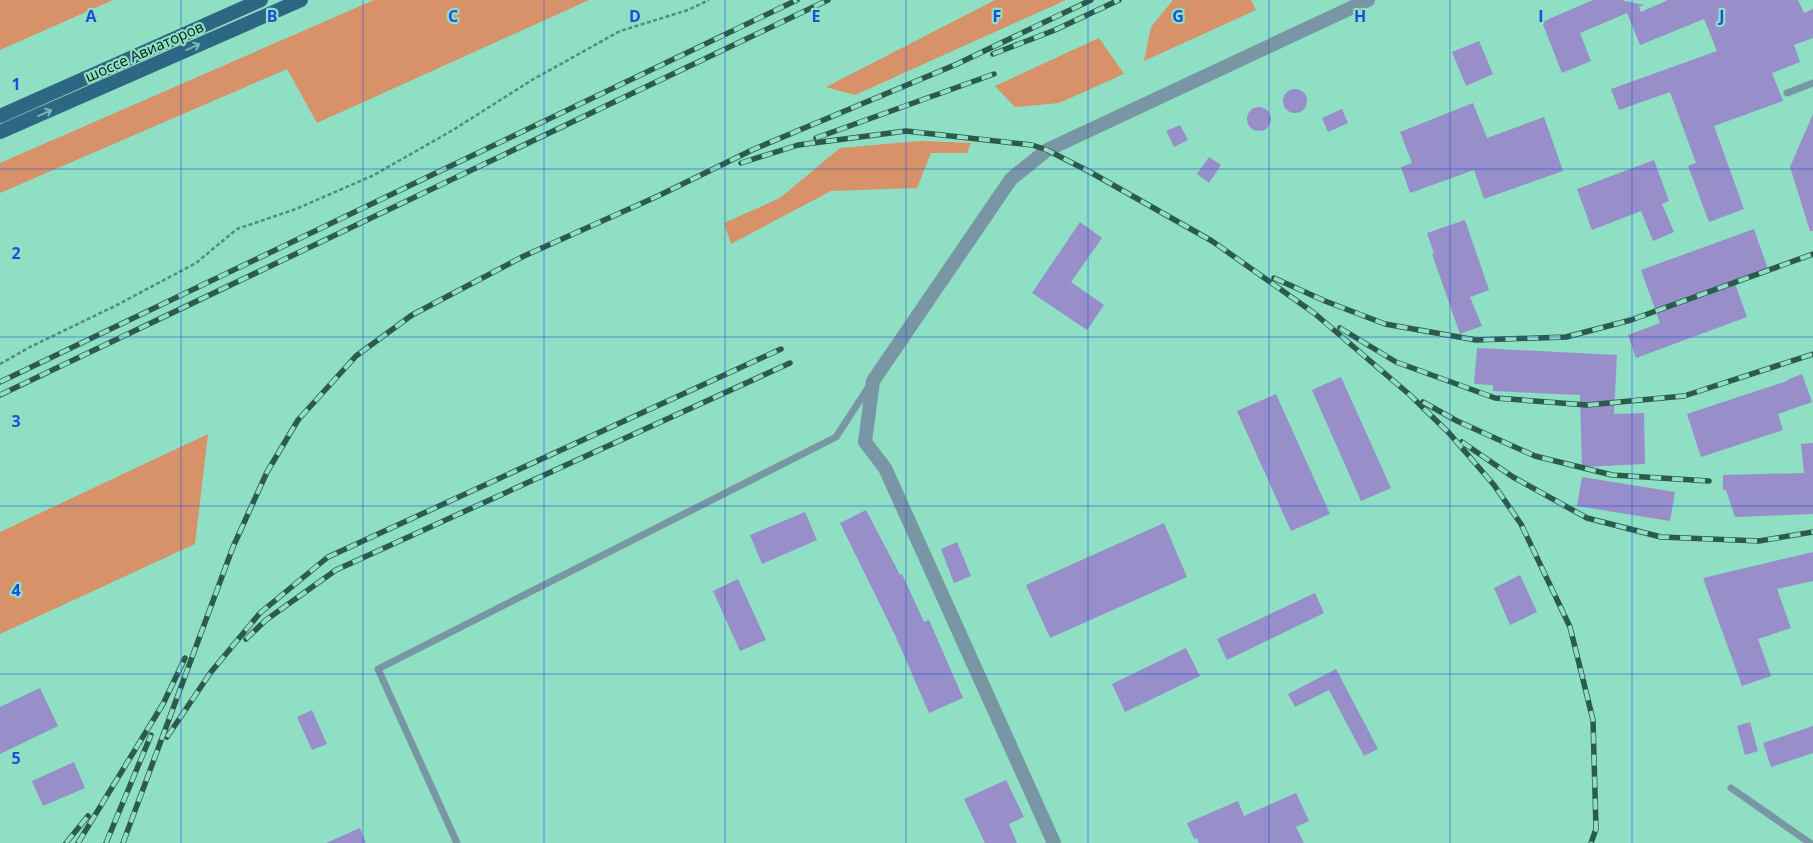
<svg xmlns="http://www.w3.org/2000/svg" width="1813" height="843" font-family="'Open Sans',sans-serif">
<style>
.green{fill:#d7926a}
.building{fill:#978eca}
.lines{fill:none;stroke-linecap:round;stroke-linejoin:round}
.path{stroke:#528d79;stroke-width:2.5;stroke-dasharray:4 2.5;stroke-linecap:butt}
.service{stroke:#7996a5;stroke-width:7}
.minor{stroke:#7996a5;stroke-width:14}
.primary{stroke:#2c6883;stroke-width:14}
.rail-casing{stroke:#2d5b4b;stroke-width:5.5}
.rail{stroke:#8edfc3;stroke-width:4;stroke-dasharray:11;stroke-linecap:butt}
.oneway{stroke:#71bbb0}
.grid{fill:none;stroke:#1d4ed8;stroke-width:1;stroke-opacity:0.55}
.labels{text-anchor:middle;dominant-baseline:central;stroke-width:4.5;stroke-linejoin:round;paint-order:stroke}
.street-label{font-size:15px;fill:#001e14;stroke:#8edfc3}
.grid-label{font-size:16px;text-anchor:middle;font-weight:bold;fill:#1d4ed8;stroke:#8edfc3;stroke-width:4.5;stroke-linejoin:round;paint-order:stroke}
</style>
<rect width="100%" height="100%" fill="#8edfc3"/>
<path class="green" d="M 0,0 L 113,0 L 0,50 Z
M 374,0 L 589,0 L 317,123 L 287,69 L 0,193 L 0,163 Z
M 995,0 L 1066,0 L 855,95 L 826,87 Z
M 1173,0 L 1251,0 L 1256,10 L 1144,61 L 1151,27 Z
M 1099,38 L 1124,74 L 1059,103 L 1015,107 L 995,86 Z
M 920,141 L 971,143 L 967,153 L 931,153 L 917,188 L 831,191 L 731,244 L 724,223 L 780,198 L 840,148 Z
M 208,434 L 195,544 L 0,634 L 0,532 Z"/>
<path class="building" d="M 1593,0 L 1621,0 L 1644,5 L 1639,7 L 1641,12 L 1668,0 L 1798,0 L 1804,13 L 1813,9 L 1813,38 L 1794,45 L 1800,62 L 1772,73 L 1783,101 L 1714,126 L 1744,209 L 1709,222 L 1688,166 L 1696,163 L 1670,92 L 1619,110 L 1611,89 L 1717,51 L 1704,19 L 1640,45 L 1627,13 L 1580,33 L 1591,61 L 1562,73 L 1542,22 Z
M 1479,41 L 1493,74 L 1466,86 L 1452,52 Z
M1283 101a12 12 0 1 1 24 0a12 12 0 1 1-24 0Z
M 1473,103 L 1487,138 L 1544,117 L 1563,171 L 1484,199 L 1474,170 L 1410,193 L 1401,167 L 1412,163 L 1400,132 Z
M1247 119a12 12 0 1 1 24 0a12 12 0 1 1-24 0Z
M 1342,109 L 1348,123 L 1328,132 L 1322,118 Z
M 1813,114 L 1813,231 L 1810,231 L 1790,167 Z
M 1180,125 L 1188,140 L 1174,147 L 1166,131 Z
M 1209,157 L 1221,165 L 1209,183 L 1197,174 Z
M 1654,160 L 1669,201 L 1662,204 L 1674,232 L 1653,241 L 1641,211 L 1592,230 L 1577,189 Z
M 1465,220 L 1489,290 L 1470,297 L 1482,326 L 1460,334 L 1432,254 L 1434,254 L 1427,233 Z
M 1080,222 L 1102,238 L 1071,282 L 1104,305 L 1087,330 L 1032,293 Z
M 1754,229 L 1768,269 L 1734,281 L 1747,317 L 1636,358 L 1628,335 L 1660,323 L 1641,270 Z
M 1477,348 L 1617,355 L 1614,414 L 1644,413 L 1645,464 L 1582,467 L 1580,395 L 1493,391 L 1493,385 L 1474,384 Z
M 1802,374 L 1812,402 L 1778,414 L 1783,430 L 1701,457 L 1687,414 L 1787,381 L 1787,380 Z
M 1341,377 L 1391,488 L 1361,501 L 1312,390 Z
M 1276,394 L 1330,514 L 1291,531 L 1237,411 Z
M 1813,443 L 1813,514 L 1735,517 L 1726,490 L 1723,490 L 1723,475 L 1804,473 L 1801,444 Z
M 1582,477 L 1675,492 L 1670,521 L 1577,506 Z
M 866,510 L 900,575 L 902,574 L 924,622 L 929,620 L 963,698 L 929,713 L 895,635 L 840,523 Z
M 805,512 L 817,540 L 762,564 L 750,535 Z
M 1164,523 L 1187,577 L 1050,638 L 1026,585 Z
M 957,542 L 971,576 L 954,583 L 941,549 Z
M 1813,552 L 1813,581 L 1777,589 L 1791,628 L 1758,639 L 1771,676 L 1742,686 L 1703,578 Z
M 1520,575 L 1537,612 L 1510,625 L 1494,588 Z
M 738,579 L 766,640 L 740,651 L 713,591 Z
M 1315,593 L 1324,613 L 1227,660 L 1217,639 Z
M 1186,648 L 1200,676 L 1125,712 L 1112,684 Z
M 1336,669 L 1378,749 L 1364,756 L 1329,690 L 1295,707 L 1288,694 Z
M 40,688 L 58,726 L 0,754 L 0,707 Z
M 312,710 L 327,744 L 312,750 L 297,717 Z
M 1750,722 L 1758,751 L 1745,755 L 1737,726 Z
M 1813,726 L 1813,753 L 1771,767 L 1763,743 Z
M 74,762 L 85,788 L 43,806 L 32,781 Z
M 1006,780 L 1024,817 L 1009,824 L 1017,843 L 985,843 L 964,799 Z
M 1296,793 L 1309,821 L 1296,827 L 1304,843 L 1199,843 L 1197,838 L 1194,839 L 1187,823 L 1238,801 L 1244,816 Z
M 360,828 L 366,843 L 326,843 Z"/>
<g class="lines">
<path class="path" d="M 0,364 L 30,347 L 115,306 L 196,263 L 237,229 L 296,209 L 374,175 L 453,130 L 532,80 L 620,31 L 688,10 L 709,0"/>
<path class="service" d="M 1787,93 L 1813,83
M 1731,788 L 1810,843
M 457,843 L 378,669 L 836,437 L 870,385"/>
<path class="minor" d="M 1054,843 L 885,468 L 865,442 L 873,381 L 1011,179 L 1047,150 L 1368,0"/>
<path class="primary" d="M 0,116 L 261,0
M 0,132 L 301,0"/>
<g class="rail-casing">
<path id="rail" d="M 993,54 L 1055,30 L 1119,0
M 816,138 L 994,74
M 741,163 L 798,145 L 906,131 L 1032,145 L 1047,150 L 1090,172 L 1212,241 L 1314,313 L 1410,395 L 1449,433 L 1494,485 L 1521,524 L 1570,627 L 1593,720 L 1596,829 L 1591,843
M 1274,278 L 1325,301 L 1385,324 L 1476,340 L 1566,337 L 1631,320 L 1813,254
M 1340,328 L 1396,362 L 1495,398 L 1587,405 L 1684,396 L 1813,354
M 0,382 L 797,0
M 0,395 L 828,0
M 1423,402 L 1457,421 L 1535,456 L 1612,475 L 1709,481
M 1462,442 L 1513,477 L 1587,518 L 1661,537 L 1759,541 L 1813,532
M 246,639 L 266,620 L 336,570 L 790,363
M 167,737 L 211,672 L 260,613 L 328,557 L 781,349
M 66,843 L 88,816
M 78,843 L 163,704 L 185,658
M 106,843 L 151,735
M 123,843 L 233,547 L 267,472 L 298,420 L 356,356 L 412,315 L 524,256 L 658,196 L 752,150 L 957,64 L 1091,0"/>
</g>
<use href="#rail" class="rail"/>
</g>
<defs><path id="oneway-shaft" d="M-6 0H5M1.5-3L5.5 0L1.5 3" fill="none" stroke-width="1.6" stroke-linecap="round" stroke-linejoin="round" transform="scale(1.25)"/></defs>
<g class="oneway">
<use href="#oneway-shaft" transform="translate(193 47) rotate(-24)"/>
<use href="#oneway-shaft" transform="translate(45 113) rotate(-24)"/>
</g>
<path class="grid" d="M 181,0 L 181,843M 363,0 L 363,843M 544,0 L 544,843M 725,0 L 725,843M 906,0 L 906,843M 1088,0 L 1088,843M 1269,0 L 1269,843M 1450,0 L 1450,843M 1632,0 L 1632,843M 0,169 L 1813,169M 0,337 L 1813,337M 0,506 L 1813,506M 0,674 L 1813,674"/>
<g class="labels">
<g class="street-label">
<text transform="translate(144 51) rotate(-24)">шоссе Авиаторов</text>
</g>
</g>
<g class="grid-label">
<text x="91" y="22">A</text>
<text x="272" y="22">B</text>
<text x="453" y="22">C</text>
<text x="635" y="22">D</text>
<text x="816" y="22">E</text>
<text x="997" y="22">F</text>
<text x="1178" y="22">G</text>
<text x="1360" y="22">H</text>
<text x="1541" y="22">I</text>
<text x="1722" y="22">J</text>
<text x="16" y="90">1</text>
<text x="16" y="259">2</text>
<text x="16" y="427">3</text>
<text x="16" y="596">4</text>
<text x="16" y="764">5</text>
</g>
</svg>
